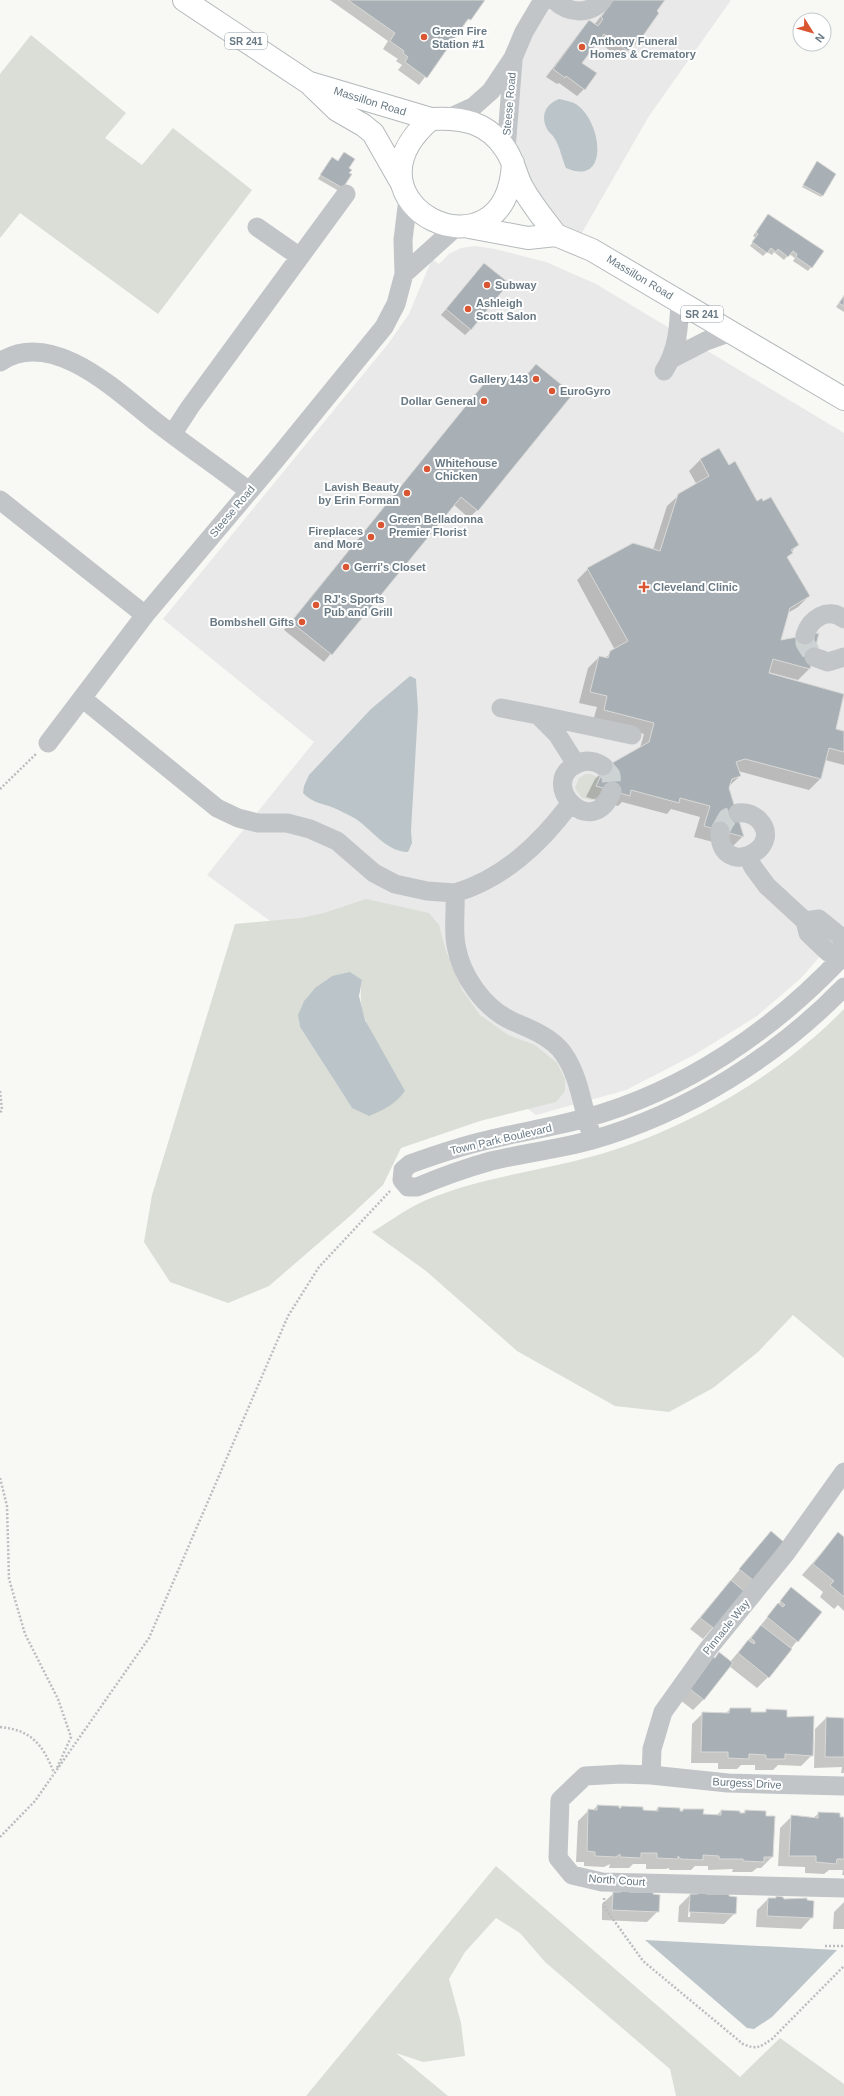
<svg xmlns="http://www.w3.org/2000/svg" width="844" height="2096" font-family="Helvetica,sans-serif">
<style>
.built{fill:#e8e9e8}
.green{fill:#daded6;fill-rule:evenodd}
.water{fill:#bbc5c9}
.shadow{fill:#0003;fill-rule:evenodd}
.building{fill:#a8b0b5;stroke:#d9d9d7}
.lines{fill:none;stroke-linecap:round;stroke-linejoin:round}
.minor-tunnel{stroke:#cdd2d3;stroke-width:19;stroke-dasharray:19 10;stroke-linecap:butt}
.major-casing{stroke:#b4b9bc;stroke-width:24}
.path{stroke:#bbbec0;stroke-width:2.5;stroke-dasharray:2 2;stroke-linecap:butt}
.minor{stroke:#c1c5c8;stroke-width:19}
.major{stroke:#fff;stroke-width:22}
.poi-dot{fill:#da5633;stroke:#fff;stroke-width:1.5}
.labels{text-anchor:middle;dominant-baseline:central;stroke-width:4;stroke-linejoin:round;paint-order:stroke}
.shield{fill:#fff;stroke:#95a1a9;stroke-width:1}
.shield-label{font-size:10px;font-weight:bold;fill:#687984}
.poi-label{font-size:11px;font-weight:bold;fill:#687984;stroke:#fff;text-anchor:start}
.street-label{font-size:11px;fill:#687984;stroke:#fff}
</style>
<rect width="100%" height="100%" fill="#f8f8f5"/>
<path class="built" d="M 543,0 L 731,0 L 649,116 L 576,243 L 556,235 L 506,131 L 511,89 Z
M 475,246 L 495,249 L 546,262 L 596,284 L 844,433 L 844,929 L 801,978 L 757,1016 L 694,1055 L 626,1090 L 536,1115 L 207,875 L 314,742 L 163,619 L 388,344 L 409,314 L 432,259 L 439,264 L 449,254 L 461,248 Z"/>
<path class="green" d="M 31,35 L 126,113 L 105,138 L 142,165 L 173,128 L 252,190 L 158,314 L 20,213 L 0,238 L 0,74 Z
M 586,774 L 591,774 L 599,778 L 596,786 L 602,788 L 599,795 L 592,800 L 582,798 L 575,788 L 579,778 Z
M 366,899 L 429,913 L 439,925 L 446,951 L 462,990 L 480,1015 L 508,1035 L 535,1045 L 557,1063 L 565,1079 L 565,1091 L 556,1102 L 480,1121 L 401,1148 L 383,1185 L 350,1216 L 269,1286 L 228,1303 L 170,1282 L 144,1242 L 152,1195 L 235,924 L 301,918 L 324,913 ZM 332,976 L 362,980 C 357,1009 366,1023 380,1049 L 352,1108 L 300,1027 C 295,1002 314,989 332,976 Z
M 844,1009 L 844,1358 L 793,1315 L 758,1352 L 713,1388 L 669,1412 L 615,1406 L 517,1351 L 426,1271 L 372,1232 C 389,1222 406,1209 424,1201 C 477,1178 535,1172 590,1157 C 682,1132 778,1077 844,1009 Z
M 496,1866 L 740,2077 L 780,2038 L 844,2084 L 844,2096 L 676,2096 L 670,2069 L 545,1962 L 520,1933 L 496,1918 L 465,1952 L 449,1979 L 461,2023 L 465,2056 L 423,2062 L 396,2053 L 448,2096 L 306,2096 Z"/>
<path class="water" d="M 559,99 C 563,100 570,101 574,103 C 602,118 611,188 566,168 C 562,159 560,147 555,139 C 553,135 549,133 547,129 C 540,115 546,104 559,99 Z
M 410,676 L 416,679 L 418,710 L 411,831 L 412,843 L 408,852 C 387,852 372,830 356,819 C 349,815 341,811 334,808 C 322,803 312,803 303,793 L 304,786 L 309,775 L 371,709 Z
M 350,972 L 362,980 L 359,996 L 365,1020 L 405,1091 C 396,1104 383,1110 369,1116 L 352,1108 L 300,1027 L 298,1015 L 304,1001 L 315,988 L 332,976 Z
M 645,1940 L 837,1950 L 772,2017 L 754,2029 L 747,2028 Z"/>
<path class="shadow" d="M 330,0 L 483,0 L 419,85 L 398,70 L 402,65 L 396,61 L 398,59 L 383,49 L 388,41 Z
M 608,0 L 663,0 L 655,12 L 658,14 L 637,43 L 620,58 L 597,41 L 581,63 L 584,89 L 577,96 L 559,83 L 557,84 L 546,77 L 582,29 L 589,21 L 594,25 L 612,2 Z
M 344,153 L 347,168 L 350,170 L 339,191 L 318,179 L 332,158 L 337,162 Z
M 817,162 L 835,174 L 821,197 L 802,187 Z
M 768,215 L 823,251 L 808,271 L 793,261 L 795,258 L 789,254 L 784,260 L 774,252 L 772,255 L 767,252 L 763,256 L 750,246 L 756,238 L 753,236 Z
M 484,264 L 471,329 L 465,335 L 441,315 Z
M 844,295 L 844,312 L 836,307 Z
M 536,366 L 571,394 L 477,510 L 469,518 L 453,504 L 324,662 L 284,630 L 479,390 L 523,379 Z
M 719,449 L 728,466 L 757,502 L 797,545 L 787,558 L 809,596 L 798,607 L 788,613 L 780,641 L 818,634 L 809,669 L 798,680 L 768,672 L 768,674 L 834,729 L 844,732 L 844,765 L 825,760 L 820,779 L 809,790 L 738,771 L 740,776 L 728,787 L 743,836 L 732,847 L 694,837 L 700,817 L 671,809 L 667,814 L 622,802 L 618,806 L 586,797 L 595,779 L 606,768 L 640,748 L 644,734 L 593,721 L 597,707 L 579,703 L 588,668 L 599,657 L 605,658 L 615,650 L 577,580 L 588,569 L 653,550 L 667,506 L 679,495 L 697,485 L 689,471 L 700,460 Z
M 771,1532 L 784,1543 L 703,1639 L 690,1629 Z
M 838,1534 L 844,1539 L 844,1611 L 838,1605 L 834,1609 L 820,1597 L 823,1592 L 802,1575 Z
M 791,1589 L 797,1641 L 768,1677 L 757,1688 L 729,1666 L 704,1699 L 693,1710 L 680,1700 L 719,1653 L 730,1662 Z
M 730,1709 L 750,1713 L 764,1713 L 767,1710 L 786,1718 L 812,1755 L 801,1766 L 778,1765 L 773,1770 L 755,1770 L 755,1765 L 741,1765 L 737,1769 L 718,1769 L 718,1763 L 691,1763 L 692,1724 L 703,1713 L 725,1714 Z
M 826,1718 L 844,1719 L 844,1773 L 841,1773 L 842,1767 L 814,1768 L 815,1729 Z
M 597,1806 L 620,1809 L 622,1807 L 642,1811 L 654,1812 L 658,1808 L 679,1812 L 684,1810 L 702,1815 L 717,1815 L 721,1811 L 742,1814 L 745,1811 L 772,1857 L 761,1868 L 757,1868 L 752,1872 L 732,1872 L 733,1869 L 708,1870 L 708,1866 L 695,1866 L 691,1870 L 670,1870 L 668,1868 L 666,1869 L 646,1869 L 646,1864 L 633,1864 L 629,1868 L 609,1868 L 610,1864 L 604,1867 L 584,1866 L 584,1862 L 576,1862 L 578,1821 L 589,1810 L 593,1810 Z
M 819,1813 L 844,1818 L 844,1875 L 842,1875 L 843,1870 L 829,1870 L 824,1874 L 805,1873 L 805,1867 L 778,1866 L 780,1828 L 792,1816 L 813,1818 Z
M 614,1893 L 620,1893 L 658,1911 L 647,1922 L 602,1920 L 602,1904 Z
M 690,1895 L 735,1913 L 724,1924 L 678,1922 L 679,1906 ZM 689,1903 L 691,1903 L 690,1917 L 688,1917 Z
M 768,1899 L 800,1899 L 812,1917 L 801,1929 L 756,1927 L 757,1910 Z
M 844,1902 L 844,1929 L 833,1929 L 834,1912 Z"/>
<path class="building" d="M 348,0 L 485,0 L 471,20 L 468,19 L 427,78 L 405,62 L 408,57 L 403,53 L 404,51 L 390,41 L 395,33 Z
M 613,0 L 665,0 L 657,11 L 659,13 L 638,43 L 636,42 L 628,51 L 604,34 L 582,63 L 597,73 L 585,90 L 566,76 L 565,78 L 553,69 L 589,20 L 598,26 L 603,19 L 601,17 Z
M 344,152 L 355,159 L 349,168 L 352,170 L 349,173 L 352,174 L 343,188 L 320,175 L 332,157 L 338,161 Z
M 817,161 L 836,174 L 823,196 L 803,185 Z
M 768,214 L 824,251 L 812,268 L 796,257 L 797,254 L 793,251 L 788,257 L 778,249 L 776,252 L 771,248 L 767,253 L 752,242 L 758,234 L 756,232 Z
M 484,263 L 509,283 L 471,330 L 446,309 Z
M 844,296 L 844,306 L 839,303 Z
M 536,364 L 573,394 L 478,511 L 461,497 L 332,655 L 291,622 L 486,381 L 524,378 Z
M 719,448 L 729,465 L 735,461 L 757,501 L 762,498 L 763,501 L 771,497 L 799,545 L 791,550 L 793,553 L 787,557 L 810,596 L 790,608 L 781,640 L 819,633 L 810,669 L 773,659 L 769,673 L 844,694 L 836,729 L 844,731 L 844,752 L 829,748 L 821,779 L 745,759 L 736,762 L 741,776 L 732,779 L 729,788 L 744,837 L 704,826 L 710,806 L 680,798 L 679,803 L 631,790 L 630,796 L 596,786 L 605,767 L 649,742 L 654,723 L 604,710 L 607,696 L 590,692 L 599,656 L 608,658 L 610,651 L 628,641 L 587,568 L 633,543 L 660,551 L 678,494 L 709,476 L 700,459 Z
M 771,1531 L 785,1543 L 754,1581 L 739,1569 Z
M 838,1532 L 844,1537 L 844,1597 L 830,1585 L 834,1581 L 813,1564 Z
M 731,1580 L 744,1591 L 715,1629 L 700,1618 Z
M 791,1587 L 822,1612 L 798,1642 L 767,1617 L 778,1603 L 783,1607 L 785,1605 L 780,1601 Z
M 761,1625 L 792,1649 L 769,1678 L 738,1653 L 748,1640 L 754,1644 L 755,1642 L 751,1638 Z
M 719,1652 L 733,1663 L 704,1700 L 690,1689 L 713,1657 L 715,1658 Z
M 730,1708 L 751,1708 L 751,1712 L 766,1712 L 766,1709 L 787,1710 L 787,1717 L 814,1716 L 813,1756 L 785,1754 L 785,1759 L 766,1759 L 766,1755 L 749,1754 L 749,1759 L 728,1758 L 728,1752 L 701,1752 L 702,1712 L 729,1713 Z
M 826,1717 L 844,1718 L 844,1757 L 825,1757 Z
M 597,1805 L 619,1806 L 619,1808 L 621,1808 L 621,1806 L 643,1807 L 643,1810 L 658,1811 L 658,1807 L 680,1808 L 680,1811 L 683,1811 L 683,1809 L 704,1809 L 703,1814 L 721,1815 L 721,1810 L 740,1811 L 740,1813 L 745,1813 L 745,1810 L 766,1811 L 766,1816 L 775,1816 L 773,1857 L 764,1857 L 764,1862 L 743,1861 L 743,1859 L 719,1859 L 719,1856 L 703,1855 L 703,1860 L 681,1859 L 678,1856 L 678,1859 L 657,1858 L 657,1853 L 641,1853 L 641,1858 L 620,1857 L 620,1854 L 616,1857 L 595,1856 L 595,1852 L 587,1851 L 588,1809 L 597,1810 Z
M 818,1812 L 840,1813 L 840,1817 L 844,1817 L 844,1859 L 837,1859 L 836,1864 L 816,1862 L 816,1856 L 789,1856 L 791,1815 L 818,1818 Z
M 622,1890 L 629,1891 L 629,1892 L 653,1892 L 653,1894 L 660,1895 L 659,1912 L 612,1910 L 613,1892 L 621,1892 Z
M 698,1892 L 706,1893 L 706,1894 L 729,1894 L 729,1896 L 737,1897 L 736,1914 L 689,1912 L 690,1894 L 698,1894 Z
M 776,1896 L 783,1897 L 784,1899 L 807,1898 L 807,1900 L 814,1901 L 813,1918 L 767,1916 L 768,1898 L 776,1898 Z"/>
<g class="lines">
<path class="minor-tunnel" d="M 805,635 L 805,643 L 814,657
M 603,766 L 611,775 L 612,791
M 720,831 L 727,818 L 738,813"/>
<g class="major-casing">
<path id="major" d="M 184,0 L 309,83 L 337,110 L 363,125 L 373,133 L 401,182
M 310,83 L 431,119
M 513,163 C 507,288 332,204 431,119 C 462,117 488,122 506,150 C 514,162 516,176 522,187 C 532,205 544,219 556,235
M 469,227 L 528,238 L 556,235 L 592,250 L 844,399"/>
</g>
<path class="path" d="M 0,789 L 37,753
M 0,1091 L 2,1110 L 0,1113
M 0,1478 L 7,1506 L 9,1579 L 25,1634 L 58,1699 L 71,1737 L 57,1768
M 0,1727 C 32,1730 43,1745 54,1773
M 0,1837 L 35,1801 L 149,1638 L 288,1316 L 319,1267 L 390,1191
M 604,1898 L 605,1908 L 643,1961 L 743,2044 C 757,2050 760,2047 772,2039 L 844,1966
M 825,1946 L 844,1946"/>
<path class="minor" d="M 554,0 C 568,13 588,16 603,0
M 449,118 L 473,107 L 491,91 L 513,58 L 524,32 L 543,0
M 506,150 L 513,60
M 257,227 L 300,257
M 404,274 L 456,227
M 673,358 L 706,341 L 731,332
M 0,362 C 52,327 118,392 156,422 C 187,446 219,468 249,491
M 664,371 C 678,349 679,326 680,301
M 173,433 L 190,407 L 346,194
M 0,500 L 145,615
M 805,635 C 810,619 828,606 844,619
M 814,657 L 828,662 L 844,657
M 82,698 L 217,808 L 238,818 L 258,823 L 287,823 L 310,829 L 337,841 L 374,873 L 395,884 L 427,891 L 455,893 C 456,910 453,929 456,945 C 461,976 484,1008 512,1021 C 530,1029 552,1037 563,1053 C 579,1075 582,1105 590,1130
M 501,708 L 538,715 L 557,734 L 576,764
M 538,715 L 632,735
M 48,743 L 145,615 L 274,462 L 384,327 L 396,304 L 404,274 L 403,240 L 408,199
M 603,766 C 595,761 586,759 577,764 C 536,783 593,843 612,791
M 720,831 C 718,881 788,849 758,819 C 752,814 745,812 738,813
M 748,857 L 753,867 L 767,886 L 805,921 L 808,933 L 828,952 L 844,954
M 455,893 C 504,878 540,844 570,804
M 805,921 L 819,919 L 841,937 L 844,951
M 844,955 C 774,1030 685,1091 586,1118 C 553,1127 520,1132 488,1140 C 461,1146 435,1155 410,1164 L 403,1170 L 402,1180 L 408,1187 L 417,1187 C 441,1177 466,1168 491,1161 C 525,1153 559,1149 592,1140 C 687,1113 776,1057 844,987
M 651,1775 L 652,1749 L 663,1712 L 708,1649 L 786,1553 L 844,1472
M 844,1786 L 728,1783 L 651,1775 L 621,1774 L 585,1776 L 560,1800 L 558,1858 L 572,1875 L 602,1882 L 844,1888"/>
<use href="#major" class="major"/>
</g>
<g class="poi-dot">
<circle cx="424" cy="37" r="4"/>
<circle cx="582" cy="47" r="4"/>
<circle cx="487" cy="285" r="4"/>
<circle cx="468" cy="309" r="4"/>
<circle cx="536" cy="379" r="4"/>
<circle cx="552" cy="391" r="4"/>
<circle cx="484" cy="401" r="4"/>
<circle cx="427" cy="469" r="4"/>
<circle cx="407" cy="493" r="4"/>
<circle cx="381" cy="525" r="4"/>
<circle cx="371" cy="537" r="4"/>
<circle cx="346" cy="567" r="4"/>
<path d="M642 581h4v4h4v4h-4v4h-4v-4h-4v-4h4z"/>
<circle cx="316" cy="605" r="4"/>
<circle cx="302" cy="622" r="4"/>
</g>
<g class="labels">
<g class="shield">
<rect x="225" y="33" width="42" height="16" rx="3"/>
<rect x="681" y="306" width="42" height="16" rx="3"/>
</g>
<g class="shield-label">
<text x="246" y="41">SR 241</text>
<text x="702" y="314">SR 241</text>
</g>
<g class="poi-label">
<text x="432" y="31">Green Fire<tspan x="432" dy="13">Station #1</tspan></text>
<text x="590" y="41">Anthony Funeral<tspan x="590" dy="13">Homes &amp; Crematory</tspan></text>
<text x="495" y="285">Subway</text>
<text x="476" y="303">Ashleigh<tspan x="476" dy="13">Scott Salon</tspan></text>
<text x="528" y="379" text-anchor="end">Gallery 143</text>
<text x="560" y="391">EuroGyro</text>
<text x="476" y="401" text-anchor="end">Dollar General</text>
<text x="435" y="463">Whitehouse<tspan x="435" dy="13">Chicken</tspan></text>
<text x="399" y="487" text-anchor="end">Lavish Beauty<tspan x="399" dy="13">by Erin Forman</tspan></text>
<text x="389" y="519">Green Belladonna<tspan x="389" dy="13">Premier Florist</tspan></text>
<text x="363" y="531" text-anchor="end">Fireplaces<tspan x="363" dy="13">and More</tspan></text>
<text x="354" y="567">Gerri's Closet</text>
<text x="653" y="587">Cleveland Clinic</text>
<text x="324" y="599">RJ's Sports<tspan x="324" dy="13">Pub and Grill</tspan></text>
<text x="294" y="622" text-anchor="end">Bombshell Gifts</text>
</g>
<g class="street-label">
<text transform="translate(370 101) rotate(17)">Massillon Road</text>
<text transform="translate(509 104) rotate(-85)">Steese Road</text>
<text transform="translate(640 277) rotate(31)">Massillon Road</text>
<text transform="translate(232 511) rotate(-50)">Steese Road</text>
<text transform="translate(501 1139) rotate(-13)">Town Park Boulevard</text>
<text transform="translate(726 1627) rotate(-51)">Pinnacle Way</text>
<text transform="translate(747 1783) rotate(3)">Burgess Drive</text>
<text transform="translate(617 1880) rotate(4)">North Court</text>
</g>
</g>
<g transform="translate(812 32) rotate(127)"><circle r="19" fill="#ffffff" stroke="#c3c9ce"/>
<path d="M0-3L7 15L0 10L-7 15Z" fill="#da5633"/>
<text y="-6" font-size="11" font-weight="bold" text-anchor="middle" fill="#687984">N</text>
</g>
</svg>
